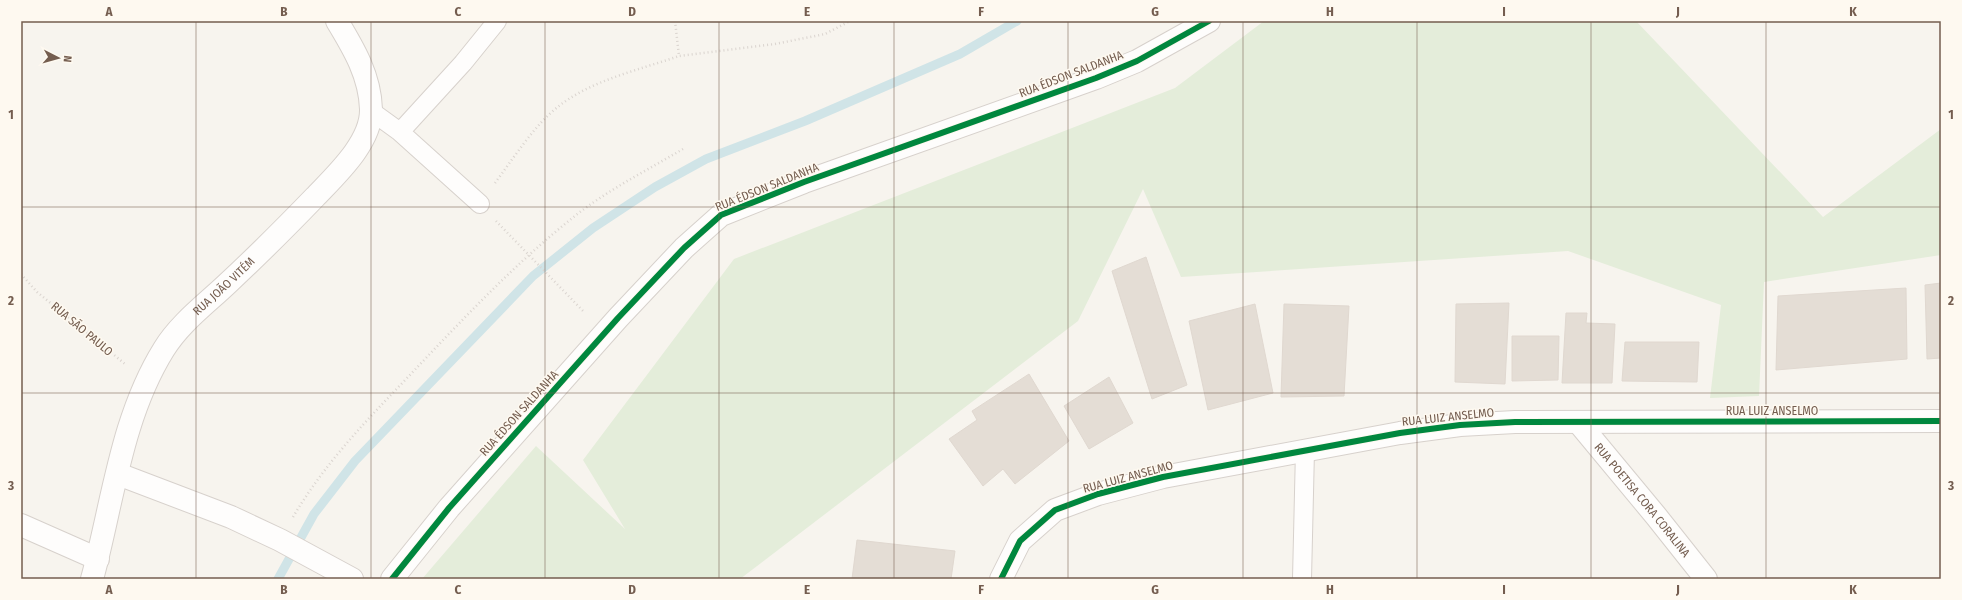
<svg xmlns="http://www.w3.org/2000/svg" width="1962" height="600" font-family="'Fira Sans Condensed',sans-serif">
<style>
.green{fill:#e4edda}
.lines{fill:none;stroke-linecap:round;stroke-linejoin:round}
.stream{stroke:#d0e4e7;stroke-width:9}
.building{fill:#e4ddd5;stroke:#e0d8d0}
.lane-casing{stroke:#d7d1cc;stroke-width:20}
.street-casing{stroke:#d7d1cc;stroke-width:24}
.secondary-casing{stroke:#d7d1cc;stroke-width:24}
.path{stroke:#dad4cf;stroke-width:2.5;stroke-dasharray:1 3;stroke-linecap:butt}
.lane{stroke:#fefdfc;stroke-width:18}
.street{stroke:#fefdfc;stroke-width:22}
.secondary{stroke:#fefdfc;stroke-width:22}
.cycleway-casing{stroke:#fef9f0;stroke-width:8}
.cycleway{stroke:#00873e;stroke-width:6}
.grid{fill:none;stroke:#745d4f;stroke-width:1;stroke-opacity:0.55}
.labels{text-anchor:middle;dominant-baseline:central;stroke-width:3;stroke-linejoin:round;paint-order:stroke}
.street-label{font-size:12px;fill:#745d4f;stroke:#fef9f0}
.neatline{fill:none;stroke:#745d4f;stroke-width:1.5}
.grid-label{font-size:13px;text-anchor:middle;font-weight:bold;fill:#745d4f}
</style>
<rect width="100%" height="100%" fill="#f7f4ee"/>
<path class="green" d="M 1264,21 L 1636,21 L 1823,217 L 1941,129 L 1941,255 L 1764,282 L 1759,396 L 1710,398 L 1721,305 L 1568,251 L 1181,277 L 1143,189 L 1078,321 L 740,579 L 422,579 L 536,446 L 625,529 L 583,460 L 734,259 L 1175,88 Z"/>
<g class="lines">
<path class="stream" d="M 278,579 L 314,514 L 355,461 L 533,276 L 593,228 L 655,187 L 706,159 L 805,121 L 960,54 L 1017,21"/>
</g>
<path class="building" d="M 1146,257 L 1187,385 L 1152,399 L 1112,271 Z
M 1941,283 L 1941,358 L 1927,359 L 1925,285 Z
M 1906,288 L 1907,359 L 1776,370 L 1778,296 Z
M 1509,303 L 1505,384 L 1455,382 L 1456,304 Z
M 1255,304 L 1273,393 L 1208,410 L 1189,321 Z
M 1284,304 L 1349,306 L 1344,396 L 1281,397 Z
M 1566,313 L 1587,313 L 1586,323 L 1615,324 L 1612,383 L 1562,383 Z
M 1512,336 L 1559,336 L 1558,380 L 1512,381 Z
M 1625,342 L 1699,342 L 1697,382 L 1622,381 Z
M 1029,374 L 1069,441 L 1015,484 L 1003,469 L 983,486 L 949,439 L 977,420 L 972,411 Z
M 1109,377 L 1133,423 L 1089,449 L 1064,406 Z
M 857,540 L 955,551 L 951,579 L 852,579 Z"/>
<g class="lines">
<g class="lane-casing">
<path id="lane" d="M 371,111 L 400,132 L 480,204
M 400,132 L 463,63 L 497,21
M 1302,579 L 1305,450"/>
</g>
<g class="street-casing">
<g id="street">
<path d="M 118,474 L 231,517 L 280,540 L 352,579"/>
<path d="M 21,525 L 98,559"/>
<path id="s1" d="M 92,579 C 113,502 121,418 164,349 C 180,323 206,304 228,283 C 258,255 287,226 315,197 C 336,175 372,142 371,109 C 370,76 354,49 337,21"/>
<path d="M 392,579 L 449,508 L 618,318 L 684,248 L 721,215 L 804,182 L 1096,78 L 1137,61 L 1209,21"/>
</g>
</g>
<g class="secondary-casing">
<g id="secondary">
<path id="s2" d="M 1578,422 L 1656,516 L 1706,579"/>
<path d="M 1001,579 L 1020,541 L 1055,510 L 1098,494 L 1163,477 L 1400,433 L 1460,425 L 1515,422 L 1941,421"/>
</g>
</g>
<path class="path" d="M 675,21 L 679,56 L 775,44 L 825,34 L 850,21
M 495,183 C 513,159 535,124 559,106 C 592,80 639,70 679,56
M 496,221 L 585,313
M 21,274 L 37,292 L 125,364
M 293,517 C 325,463 365,422 408,377 C 462,320 517,261 580,212 C 612,188 649,169 683,149"/>
<use href="#lane" class="lane"/>
<use href="#street" class="street"/>
<use href="#secondary" class="secondary"/>
<g class="cycleway-casing">
<path id="cycleway" d="M 392,579 L 449,508 L 618,318 L 684,248 L 721,215 L 804,182 L 1096,78 L 1137,61 L 1209,21
M 1001,579 L 1020,541 L 1055,510 L 1098,494 L 1163,477 L 1400,433 L 1460,425 L 1515,422 L 1941,421"/>
</g>
<use href="#cycleway" class="cycleway"/>
</g>
<path class="grid" d="M 196,21 L 196,579M 371,21 L 371,579M 545,21 L 545,579M 719,21 L 719,579M 894,21 L 894,579M 1068,21 L 1068,579M 1243,21 L 1243,579M 1417,21 L 1417,579M 1591,21 L 1591,579M 1766,21 L 1766,579M 21,207 L 1941,207M 21,393 L 1941,393"/>
<g class="labels">
<g class="street-label">
<text transform="translate(1071 74) rotate(-21)">RUA ÉDSON SALDANHA</text>
<text transform="translate(767 187) rotate(-22)">RUA ÉDSON SALDANHA</text>
<text stroke="none"><textPath href="#s1" startOffset="329">RUA JOÃO VITÉM</textPath></text>
<text transform="translate(82 329) rotate(40)">RUA SÃO PAULO</text>
<text x="1772" y="411">RUA LUIZ ANSELMO</text>
<text transform="translate(519 413) rotate(-48)">RUA ÉDSON SALDANHA</text>
<text transform="translate(1448 417) rotate(-6)">RUA LUIZ ANSELMO</text>
<text transform="translate(1128 477) rotate(-15)">RUA LUIZ ANSELMO</text>
<text stroke="none"><textPath href="#s2" startOffset="101">RUA POETISA CORA CORALINA</textPath></text>
</g>
</g>
<rect width="1962" height="600" fill="none" stroke="#fef9f0" stroke-width="44"/>
<g transform="translate(58 58) rotate(96)" stroke="#fef9f0" stroke-width="3" paint-order="stroke">
<path d="M0-3L7 15L0 10L-7 15Z" fill="#745d4f"/>
<text y="-6" font-size="11" font-weight="bold" text-anchor="middle" fill="#745d4f">N</text>
</g>
<rect x="22" y="22" width="1918" height="556" class="neatline"/>
<g class="grid-label">
<text x="109" y="16">A</text>
<text x="284" y="16">B</text>
<text x="458" y="16">C</text>
<text x="632" y="16">D</text>
<text x="807" y="16">E</text>
<text x="981" y="16">F</text>
<text x="1155" y="16">G</text>
<text x="1330" y="16">H</text>
<text x="1504" y="16">I</text>
<text x="1678" y="16">J</text>
<text x="1853" y="16">K</text>
<text x="11" y="119">1</text>
<text x="1951" y="119">1</text>
<text x="11" y="305">2</text>
<text x="1951" y="305">2</text>
<text x="11" y="490">3</text>
<text x="1951" y="490">3</text>
<text x="109" y="594">A</text>
<text x="284" y="594">B</text>
<text x="458" y="594">C</text>
<text x="632" y="594">D</text>
<text x="807" y="594">E</text>
<text x="981" y="594">F</text>
<text x="1155" y="594">G</text>
<text x="1330" y="594">H</text>
<text x="1504" y="594">I</text>
<text x="1678" y="594">J</text>
<text x="1853" y="594">K</text>
</g>
</svg>
